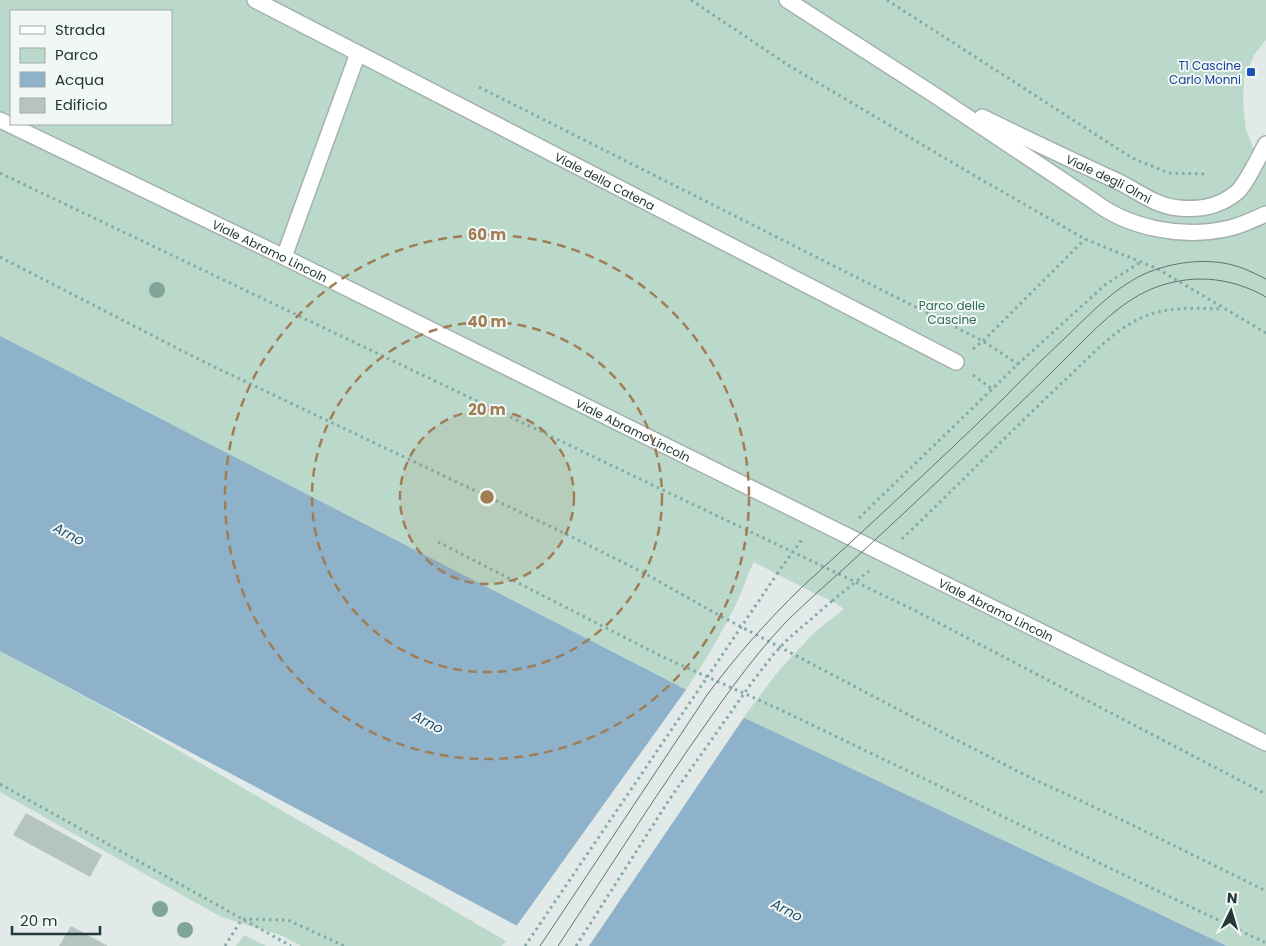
<svg xmlns="http://www.w3.org/2000/svg" width="1266" height="946" font-family="Poppins,sans-serif">
<style>
.green{fill:#bbd9ca;fill-rule:evenodd}
.water{fill:#8eb2ca}
.pier{fill:#e1eae8}
.building{fill:#b6c4c1}
.lines{fill:none;stroke-linecap:round;stroke-linejoin:round}
.street-casing{stroke:#a4b1b0;stroke-width:18}
.path{stroke:#84aaa7;stroke-width:3;stroke-dasharray:2.5 4;stroke-linecap:butt}
.street{stroke:#fff;stroke-width:15}
.tram{stroke:#5d7473;stroke-width:1}
.path-bridge{stroke:#84aaa7;stroke-width:3;stroke-dasharray:2.5 4;stroke-linecap:butt}
.tree{fill:#80a497}
.ring{fill:none;stroke:#a07d55;stroke-width:2.5;stroke-dasharray:9 6}
.transit-dot{fill:#1a4fb4;stroke:#f1f7f5;stroke-width:2}
.labels{text-anchor:middle;dominant-baseline:central;stroke-width:4;stroke-linejoin:round;paint-order:stroke}
.transit-label{font-size:12px;fill:#164399;stroke:#f1f7f5;text-anchor:end}
.street-label{font-size:12px;fill:#233838;stroke:#f1f7f5}
.park-label{font-size:12px;fill:#316b55;stroke:#f1f7f5}
.water-label{font-size:14px;font-style:italic;fill:#23506e;stroke:#f1f7f5}
.centre{fill:#a07d55;stroke:#f1f7f5;stroke-width:2.5}
.ring-label{font-size:15px;text-anchor:middle;font-weight:bold;fill:#a07d55;stroke:#f1f7f5;stroke-width:4;stroke-linejoin:round;paint-order:stroke}
</style>
<rect width="100%" height="100%" fill="#e1eae8"/>
<path class="green" d="M 0,0 L 1266,0 L 1266,40 L 1254,55 L 1244,78 L 1243,103 L 1246,130 L 1256,154 L 1266,165 L 1266,946 L 1227,946 L 743,718 L 780,669 L 814,633 L 844,609 L 832,601 L 816,594 L 754,562 C 748,573 744,586 739,598 C 721,635 700,670 676,704 L 0,344 ZM 11,11 L 171,11 L 171,124 L 11,124 Z
M 0,651 L 104,707 L 506,941 L 502,946 L 301,946 L 283,936 L 221,917 L 0,792 Z
M 244,935 L 266,946 L 236,946 Z"/>
<path class="water" d="M 0,336 L 702,698 L 1227,946 L 555,946 L 0,651 Z"/>
<path class="pier" d="M 688,687 L 745,716 L 589,946 L 549,946 L 515,928 Z"/>
<path class="building" d="M 26,813 L 102,855 L 90,877 L 13,835 Z
M 71,926 L 108,946 L 59,946 Z"/>
<g class="lines">
<g class="street-casing">
<g id="street">
<path id="s1" d="M 255,0 L 956,362"/>
<path d="M 787,0 L 933,94 L 1092,200 C 1129,229 1184,239 1230,228 C 1243,225 1254,219 1266,214"/>
<path id="s2" d="M 982,117 C 1027,139 1071,160 1117,181 C 1138,191 1155,206 1179,208 C 1199,210 1220,206 1236,193 C 1246,185 1259,156 1266,144"/>
<path id="s3" d="M 0,120 L 284,257 L 1266,743"/>
<path d="M 284,257 L 358,53"/>
</g>
</g>
<path class="path" d="M 691,0 L 788,65 L 975,176 L 1085,239 L 1158,269 L 1266,333
M 887,0 L 1098,136 L 1132,158 L 1169,173 L 1207,174
M 479,87 L 983,341 L 1018,364
M 0,173 L 912,609 L 1266,794
M 0,257 L 202,361 L 560,531 L 646,574 L 713,612 L 945,734 L 1029,777 L 1118,818 L 1266,891
M 973,349 L 983,341 L 1085,239
M 973,375 L 992,389
M 859,518 L 1018,364 L 1106,284 L 1141,262
M 902,539 C 957,486 1010,432 1065,380 C 1088,359 1112,331 1141,318 C 1167,306 1195,308 1222,309
M 438,542 L 663,657 L 781,710 L 1266,943
M 777,574 L 803,538
M 832,601 L 869,571
M 0,784 L 291,946
M 243,919 L 288,920 L 344,946
M 225,946 L 242,919"/>
<use href="#street" class="street"/>
<path class="tram" d="M 540,946 L 707,695 C 736,656 767,621 802,587 C 870,525 938,462 1004,398 C 1024,377 1045,357 1066,337 C 1091,313 1117,285 1149,272 C 1177,261 1213,257 1242,268 C 1250,271 1258,275 1266,279
M 558,946 C 601,881 643,815 687,751 C 718,707 748,662 786,622 C 806,602 828,583 849,564 C 900,517 951,469 1001,421 C 1026,398 1050,374 1074,350 C 1096,328 1120,303 1149,290 C 1189,273 1229,276 1266,297"/>
<path class="path-bridge" d="M 525,946 L 777,574
M 576,946 L 669,800 L 753,681 L 773,655 L 788,639 L 832,601"/>
</g>
<g class="tree">
<circle cx="157" cy="290" r="8"/>
<circle cx="160" cy="909" r="8"/>
<circle cx="185" cy="930" r="8"/>
</g>
<circle cx="487" cy="497" r="87" fill="#a07d55" fill-opacity=".12"/>
<g class="ring">
<circle cx="487" cy="497" r="87"/>
<circle cx="487" cy="497" r="175"/>
<circle cx="487" cy="497" r="262"/>
</g>
<rect class="transit-dot" x="1246" y="67" width="10" height="10" rx="2.5"/>
<g class="labels">
<g class="transit-label">
<text x="1241" y="65">T1 Cascine<tspan x="1241" dy="14">Carlo Monni</tspan></text>
</g>
<g class="street-label">
<text stroke="none"><textPath href="#s2" startOffset="141">Viale degli Olmi</textPath></text>
<text stroke="none"><textPath href="#s1" startOffset="394">Viale della Catena</textPath></text>
<text stroke="none"><textPath href="#s3" startOffset="300">Viale Abramo Lincoln</textPath></text>
<text stroke="none"><textPath href="#s3" startOffset="705">Viale Abramo Lincoln</textPath></text>
<text stroke="none"><textPath href="#s3" startOffset="1110">Viale Abramo Lincoln</textPath></text>
</g>
<g class="park-label">
<text x="952" y="305">Parco delle<tspan x="952" dy="14">Cascine</tspan></text>
</g>
<g class="water-label">
<text transform="translate(69 534) rotate(28)">Arno</text>
<text transform="translate(428 722) rotate(28)">Arno</text>
<text transform="translate(787 910) rotate(28)">Arno</text>
</g>
</g>
<circle cx="487" cy="497" r="8" class="centre"/>
<g class="ring-label">
<text x="487" y="240">60 m</text>
<text x="487" y="327">40 m</text>
<text x="487" y="415">20 m</text>
</g>
<rect x="10" y="10" width="162" height="115" fill="#f1f7f5" stroke="#9faba9"/>
<rect x="20" y="26" width="25" height="8" fill="#ffffff" stroke="#9faba9"/>
<text x="55" y="35" font-size="15" fill="#233838">Strada</text>
<rect x="20" y="48" width="25" height="15" fill="#bbd9ca" stroke="#9faba9"/>
<text x="55" y="60" font-size="15" fill="#233838">Parco</text>
<rect x="20" y="72" width="25" height="15" fill="#8eb2ca" stroke="#9faba9"/>
<text x="55" y="85" font-size="15" fill="#233838">Acqua</text>
<rect x="20" y="98" width="25" height="15" fill="#b6c4c1" stroke="#9faba9"/>
<text x="55" y="110" font-size="15" fill="#233838">Edificio</text>
<g transform="translate(1231 911) rotate(5)" stroke="#f1f7f5" stroke-width="4" paint-order="stroke">
<path d="M0-4L9 19L0 12L-9 19Z" fill="#233838"/>
<text y="-8" font-size="14" font-weight="bold" text-anchor="middle" fill="#233838">N</text>
</g>
<path d="M12 926v8h88v-8" fill="none" stroke="#233838" stroke-width="2.5"/>
<text x="20" y="926" font-size="15" fill="#233838" stroke="#f1f7f5" stroke-width="4" paint-order="stroke">20 m</text>
</svg>
